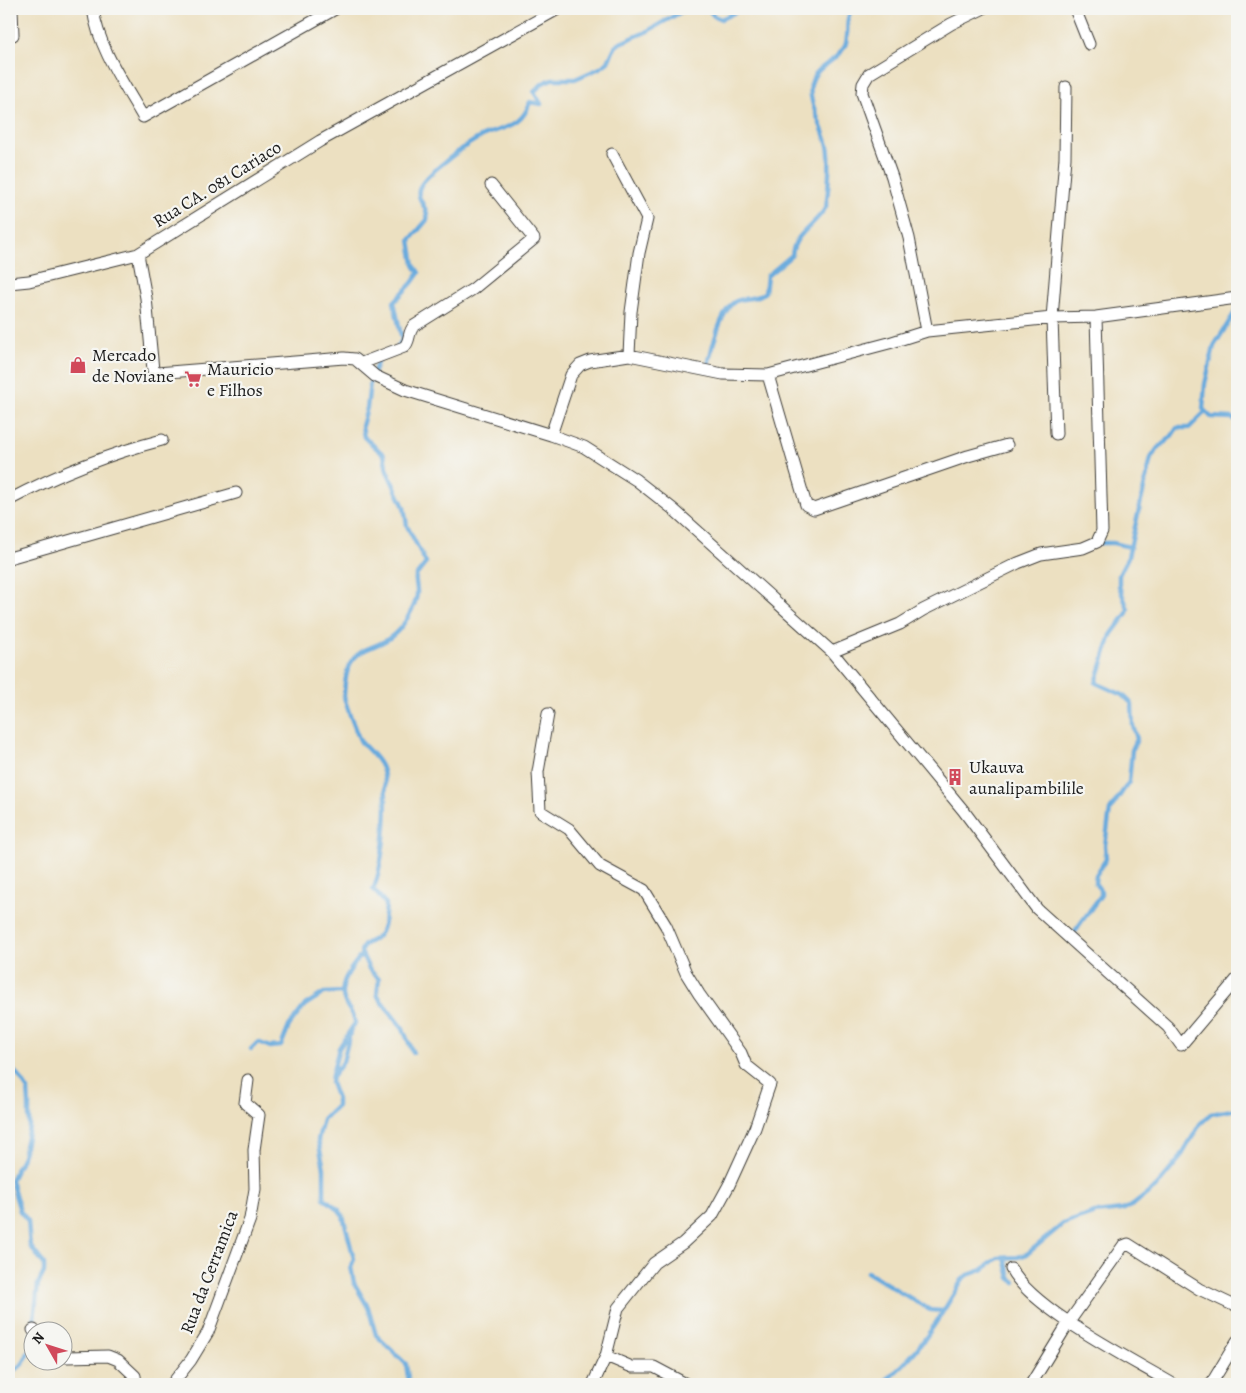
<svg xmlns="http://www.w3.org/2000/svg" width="1246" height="1393" font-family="Alegreya,serif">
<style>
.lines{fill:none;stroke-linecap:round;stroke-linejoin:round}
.stream{stroke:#69aadd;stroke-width:4.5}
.minor-casing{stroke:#3b3935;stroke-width:13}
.minor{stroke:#fff;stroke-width:11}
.labels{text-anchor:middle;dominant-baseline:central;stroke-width:4.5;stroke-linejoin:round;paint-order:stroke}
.street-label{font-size:18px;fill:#1c1c1c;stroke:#f6f6f2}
.poi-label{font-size:18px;fill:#1c1c1c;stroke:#f6f6f2;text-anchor:start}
</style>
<rect width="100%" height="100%" fill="#f6f6f2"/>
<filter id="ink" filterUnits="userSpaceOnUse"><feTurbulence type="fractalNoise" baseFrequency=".02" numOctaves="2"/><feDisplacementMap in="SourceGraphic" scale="10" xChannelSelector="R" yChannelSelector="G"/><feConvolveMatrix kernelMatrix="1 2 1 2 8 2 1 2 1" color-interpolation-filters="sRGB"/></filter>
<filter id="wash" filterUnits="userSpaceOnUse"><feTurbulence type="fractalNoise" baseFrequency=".0096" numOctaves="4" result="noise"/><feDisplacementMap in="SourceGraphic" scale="20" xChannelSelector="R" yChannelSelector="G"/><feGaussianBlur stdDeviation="1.12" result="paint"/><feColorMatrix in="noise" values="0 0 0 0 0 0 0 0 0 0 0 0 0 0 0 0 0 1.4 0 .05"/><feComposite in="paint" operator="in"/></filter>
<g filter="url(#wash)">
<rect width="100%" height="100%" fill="#ece0c1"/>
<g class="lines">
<path class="stream" d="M 708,9 L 714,16 L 721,19 L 742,9
M 1237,309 L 1214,346 L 1205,384 L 1203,409 L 1211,417 L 1232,418 L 1237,422
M 398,346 L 402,340 L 394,302 L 412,283 L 419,273 L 414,265 L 410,240 L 427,220 C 430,208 414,199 420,187 C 425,175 467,144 479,138 C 501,126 521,130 530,102 L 541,104 L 534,92 L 543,83 L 552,79 L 575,79 L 600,68 L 608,62 L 615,47 L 620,43 L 646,32 L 686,9
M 378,360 L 370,383 L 367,408 L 362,426 L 364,437 L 384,455 L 387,471 L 404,507 L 407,526 L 426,563 L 416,576 C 415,582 417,585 417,591 C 418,601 408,618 402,626 C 376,659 346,635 344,696 C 344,700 359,740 361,742 C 368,750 376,756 381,766 C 391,787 384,869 373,889 L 386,904 C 385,913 385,929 378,936 C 372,943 363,941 361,952 L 369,969 L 379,979 L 377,994 L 379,998 L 403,1029 L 413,1053
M 708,365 C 711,350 722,307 736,301 C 746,297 756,300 765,292 L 767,276 L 792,255 C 794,233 816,225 826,207 C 828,194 831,159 828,146 C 824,128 805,99 812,81 C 817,65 837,62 845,46 C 850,34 844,20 852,9
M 1098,543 L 1113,543 L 1130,547
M 1072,935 L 1101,895 L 1101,891 L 1095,883 L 1096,875 L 1106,859 L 1105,845 L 1110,810 L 1129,782 L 1132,750 L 1137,739 L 1133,726 L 1132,704 L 1123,695 L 1096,683 L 1111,635 L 1127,613 L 1128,609 L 1119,586 L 1119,575 L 1128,557 L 1151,458 L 1157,449 L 1171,437 L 1177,428 L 1189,428 L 1205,412
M 362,954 C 350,970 335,985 347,1006 C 350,1012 355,1016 355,1023 L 339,1048 L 332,1075 L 331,1083 L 337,1099 L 337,1106 L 323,1119 L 318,1140 L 324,1168 L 324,1198 L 339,1210 L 343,1216 L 354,1259 L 351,1267 L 354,1283 L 368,1307 L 376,1335 L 406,1364 L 409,1384
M 251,1049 L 258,1042 L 270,1047 L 281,1046 L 289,1026 L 305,1005 L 324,993 L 342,992
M 9,1066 L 19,1076 L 28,1090 L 29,1104 L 29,1127 L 23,1156 L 11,1180 L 20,1211 L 28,1221 L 30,1246 L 44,1264 L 44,1272 L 38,1284 L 33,1329
M 333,1076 L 343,1062 L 350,1033
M 1005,1258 L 1010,1278 L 1015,1282
M 867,1272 L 930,1310 L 943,1311
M 9,1371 C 11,1370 14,1370 16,1369 C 28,1364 31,1342 32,1332
M 881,1384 C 917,1358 940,1317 962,1280 L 968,1275 L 982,1270 L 998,1258 L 1018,1257 L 1027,1254 L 1063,1224 L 1095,1213 L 1122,1210 L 1133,1205 L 1157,1186 L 1180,1158 L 1200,1124 L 1211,1114 L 1237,1109"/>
</g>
</g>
<g filter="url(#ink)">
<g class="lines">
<g class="minor-casing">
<path id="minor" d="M 12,9 L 13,35
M 93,9 C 98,47 124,84 143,117 L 335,9
M 1075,9 L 1089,44
M 612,154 L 647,219 L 639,253 L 631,312 L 629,355
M 138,254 L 146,298 L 153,370 L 157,373 L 344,358 L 355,359 L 375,376 L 405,390 L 551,435 L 584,447 L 636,480 L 673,509 L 832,652 L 963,810 L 1037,909 L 1168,1027 L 1181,1045 L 1237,979
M 9,283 L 29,281 L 138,254 L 320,141 L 558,9
M 927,331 L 909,238 L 892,177 L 862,93 L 863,84 L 869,74 L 951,24 L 982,9
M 362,363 L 404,347 C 411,341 407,333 414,326 L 473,289 L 534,239 L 491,185
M 768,375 L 806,505 L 814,509 L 968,456 L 1007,445
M 1056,434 L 1052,318 L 1065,158 L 1066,87
M 551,435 L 571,375 L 580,365 L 590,361 L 629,355 L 723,374 L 768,375 L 889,343 L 927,331 L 1052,318 L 1096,317 L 1237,298
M 9,500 C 58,474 108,454 162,440
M 9,558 L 236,493
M 832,652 L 900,624 L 923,610 L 1018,563 L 1041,554 L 1083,548 L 1097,542 L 1102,531 L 1096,317
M 548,714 L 538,772 L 540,811 L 569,829 L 600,866 L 644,890 L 666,926 L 686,973 L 699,994 L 741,1053 L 746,1065 L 770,1084 L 755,1128 L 729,1185 L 712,1216 L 683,1243 L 654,1263 L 618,1308 L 606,1356 L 593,1384
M 1011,1269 C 1033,1310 1131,1359 1173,1384
M 33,1330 L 34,1330
M 62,1355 L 67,1357 L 108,1356 L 118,1360 L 135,1376 L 136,1384
M 606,1356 L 632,1367 L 654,1367 L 686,1384
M 172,1384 L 191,1360 L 208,1332 L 250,1219 L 255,1189 L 254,1150 L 259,1115 L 245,1103 L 248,1080
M 1031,1384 L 1069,1322 L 1123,1246 L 1128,1244 L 1199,1289 L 1237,1307
M 1211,1384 L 1237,1341"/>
</g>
<use href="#minor" class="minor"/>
</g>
</g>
<defs>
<g id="shop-bare" transform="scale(1.35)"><path d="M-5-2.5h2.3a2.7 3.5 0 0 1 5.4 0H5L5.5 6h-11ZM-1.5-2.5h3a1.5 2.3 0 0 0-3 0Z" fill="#d1495b" stroke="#f6f6f2" stroke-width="2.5" paint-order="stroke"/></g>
<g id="supermarket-bare" transform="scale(1.35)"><path d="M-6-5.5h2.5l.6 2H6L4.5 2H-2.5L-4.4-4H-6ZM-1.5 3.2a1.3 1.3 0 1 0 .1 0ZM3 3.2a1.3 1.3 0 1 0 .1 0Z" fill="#d1495b" stroke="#f6f6f2" stroke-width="2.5" paint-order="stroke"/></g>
<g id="building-bare" transform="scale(1.35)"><path d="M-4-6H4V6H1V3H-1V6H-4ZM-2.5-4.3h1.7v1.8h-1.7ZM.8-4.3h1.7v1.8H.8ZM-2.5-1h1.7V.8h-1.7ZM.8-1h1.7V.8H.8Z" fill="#d1495b" stroke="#f6f6f2" stroke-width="2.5" paint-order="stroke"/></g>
</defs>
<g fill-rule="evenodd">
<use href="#shop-bare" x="78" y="365"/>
<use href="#supermarket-bare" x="193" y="379"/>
<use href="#building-bare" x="955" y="777"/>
</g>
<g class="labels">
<g class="street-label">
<text transform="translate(217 184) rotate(-32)">Rua CA. 081 Cariaco</text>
<text transform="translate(209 1272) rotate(-69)">Rua da Cerramica</text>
</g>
<g class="poi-label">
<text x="92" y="355">Mercado<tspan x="92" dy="21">de Noviane</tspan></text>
<text x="207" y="369">Mauricio<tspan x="207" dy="21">e Filhos</tspan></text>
<text x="969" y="767">Ukauva<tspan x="969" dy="21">aunalipambilile</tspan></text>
</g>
</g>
<rect width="1246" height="1393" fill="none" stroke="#f6f6f2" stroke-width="30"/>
<g transform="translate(48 1346) rotate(309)"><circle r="24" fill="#f6f6f2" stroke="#9f9f9c"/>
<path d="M0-4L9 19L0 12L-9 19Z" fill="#d1495b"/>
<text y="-8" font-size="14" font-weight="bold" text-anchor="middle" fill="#1c1c1c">N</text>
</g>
</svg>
